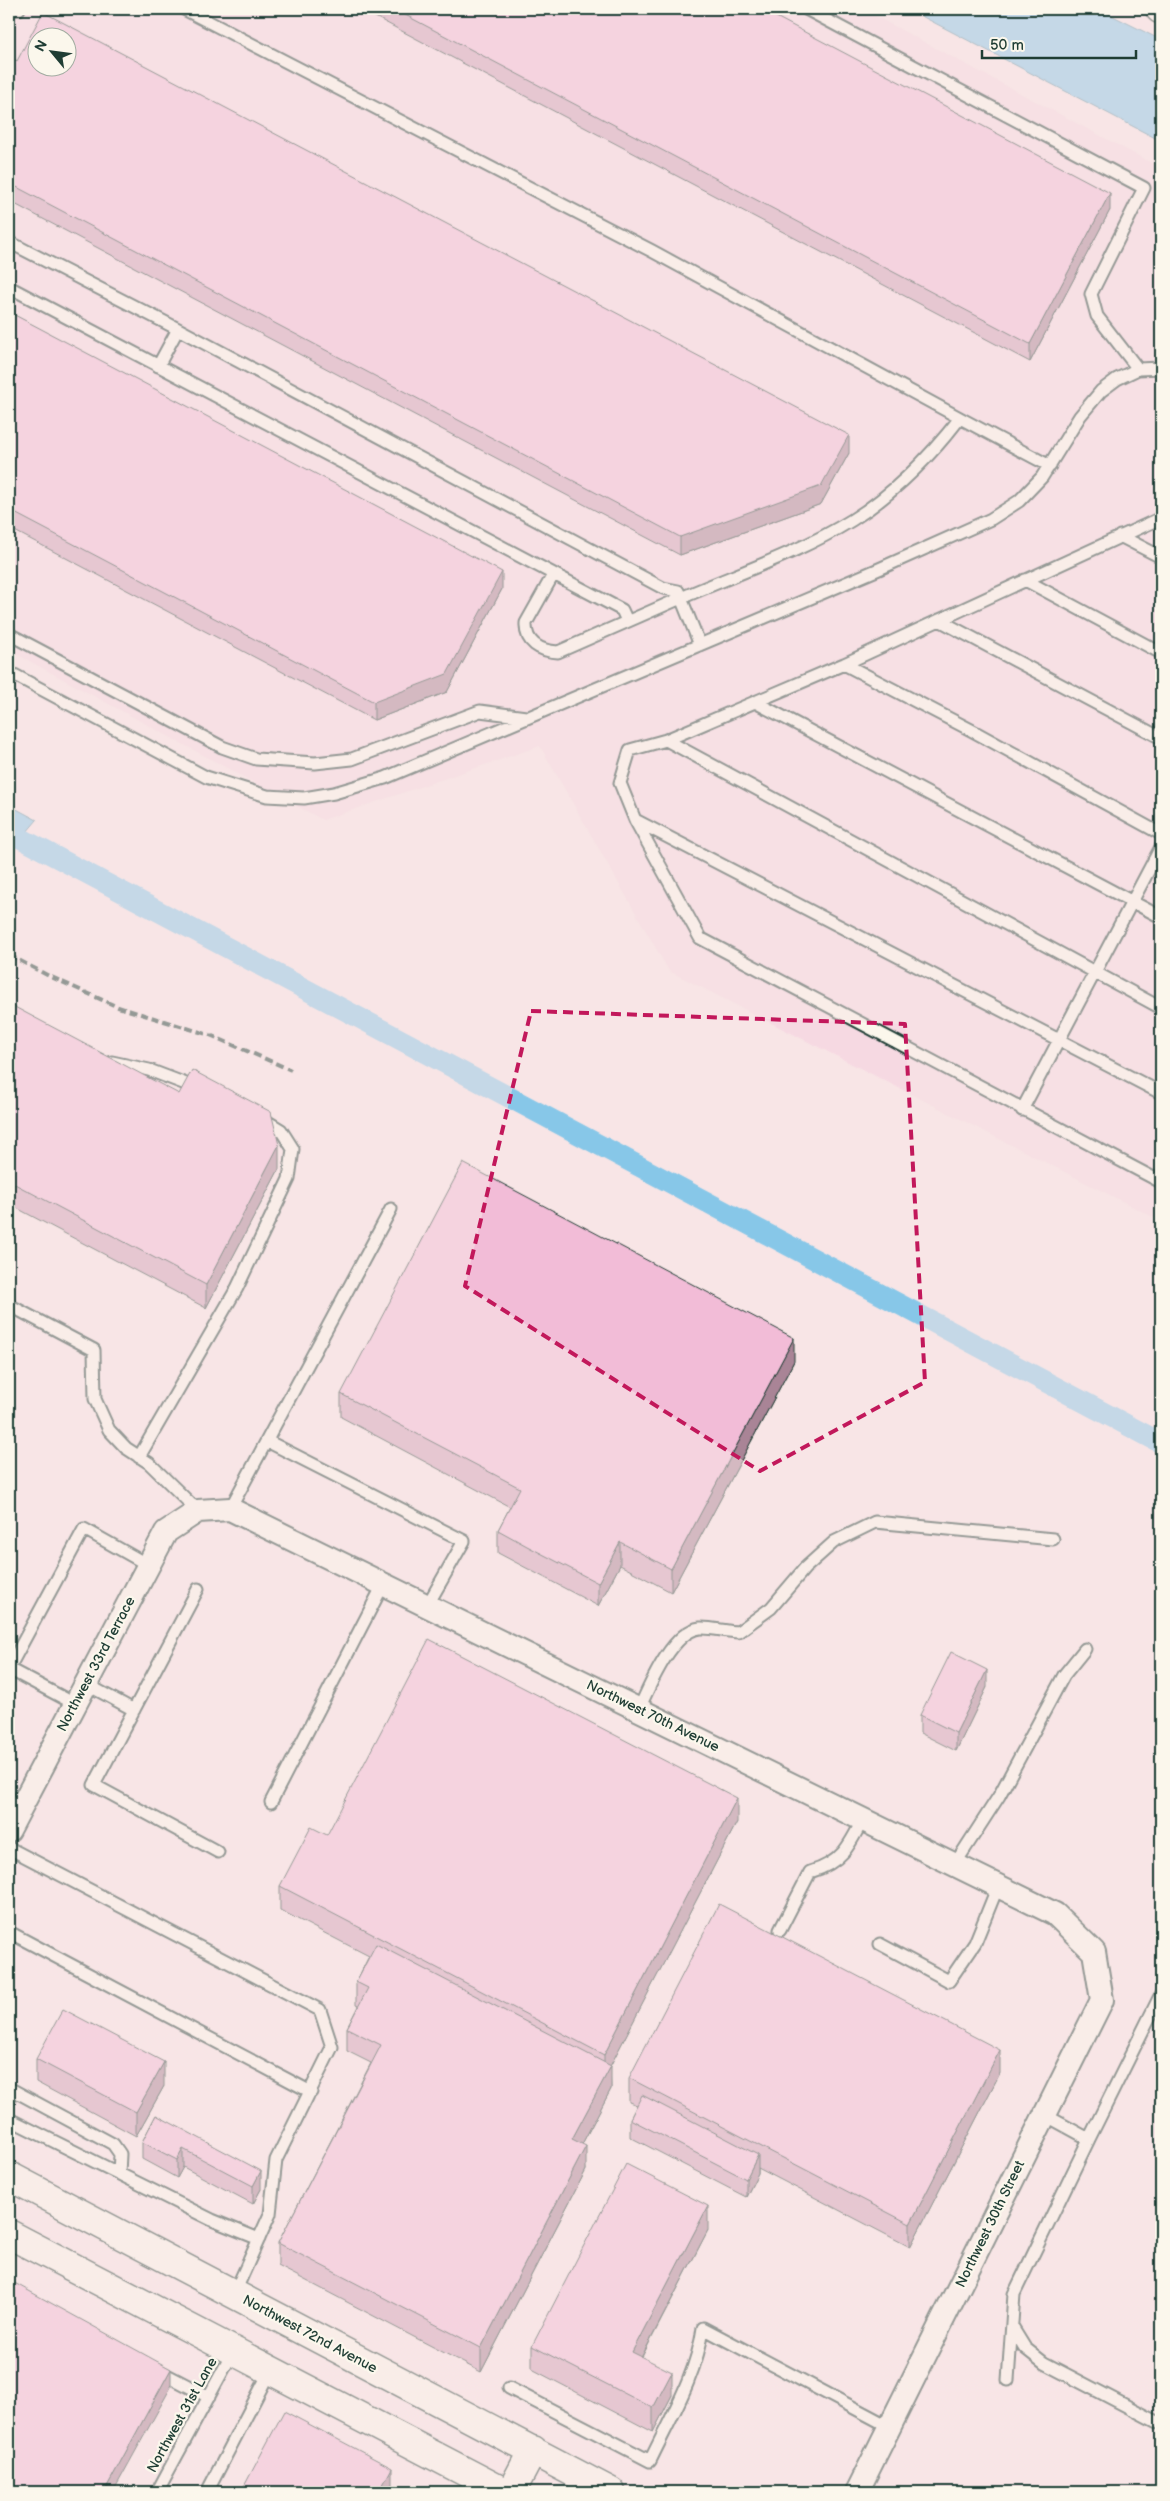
<svg xmlns="http://www.w3.org/2000/svg" width="1170" height="2501" font-family="'Balsamiq Sans',sans-serif">
<style>
.built{fill:#f6d9e2;fill-rule:evenodd}
.water{fill:#87c7e8;stroke:#5d90a0}
.lines{fill:none;stroke-linecap:round;stroke-linejoin:round}
.canal{stroke:#87c7e8;stroke-width:21}
.lane-casing{stroke:#1f3d34;stroke-width:15}
.street-casing{stroke:#1f3d34;stroke-width:26}
.secondary-casing{stroke:#1f3d34;stroke-width:31}
.lane{stroke:#fbf7ec;stroke-width:11}
.street{stroke:#fbf7ec;stroke-width:22}
.secondary{stroke:#fbf7ec;stroke-width:28}
.rail{stroke:#1f3d34;stroke-width:4;stroke-dasharray:8 4;stroke-linecap:butt}
.wall{fill:#d0a2b9;stroke:#1f3d34}
.shaded-wall{fill:#a98496;stroke:#1f3d34}
.building{fill:#f2bcd7;stroke:#1f3d34;fill-rule:evenodd}
.marked{fill:none;stroke:#c2185b;stroke-width:4;stroke-dasharray:10 6;stroke-linejoin:round}
.labels{text-anchor:middle;dominant-baseline:central;stroke-width:4.5;stroke-linejoin:round;paint-order:stroke}
.street-label{font-size:14px;fill:#1f3d34;stroke:#fbf7ec}
</style>
<rect width="100%" height="100%" fill="#f8e5e6"/>
<filter id="ink" filterUnits="userSpaceOnUse"><feTurbulence type="fractalNoise" baseFrequency=".02" numOctaves="2"/><feDisplacementMap in="SourceGraphic" scale="10" xChannelSelector="R" yChannelSelector="G"/><feConvolveMatrix kernelMatrix="1 2 1 2 8 2 1 2 1" color-interpolation-filters="sRGB"/></filter>
<g filter="url(#ink)">
<path class="built" d="M 9,9 L 862,9 L 1161,168 L 1161,1221 L 669,971 L 540,746 L 323,820 L 9,650 ZM 38,38 L 68,38 L 68,68 L 38,68 Z"/>
<path class="water" d="M 908,9 L 1099,9 L 1161,40 L 1161,141 Z
M 9,805 L 37,820 L 9,853 Z"/>
<g class="lines">
<path class="canal" d="M 9,832 L 1161,1443"/>
<g class="lane-casing">
<path id="lane" d="M 184,9 L 652,251 L 960,418
M 806,9 L 1144,188 L 1091,294 L 1097,316 L 1138,369
M 9,10 L 19,9
M 9,242 L 178,329 L 663,588 L 678,591 L 681,598 C 738,573 799,553 852,520 C 895,493 929,458 960,418 L 1050,466
M 9,287 L 622,610 L 627,621
M 158,366 L 178,329
M 1161,518 L 844,664 L 666,740 L 630,750 L 620,783 L 635,820 L 700,938 L 1161,1182
M 1120,536 L 1161,557
M 553,575 L 526,623 C 525,643 540,651 558,652 L 681,598 L 700,645
M 1025,580 L 1161,653
M 939,620 L 1161,738
M 9,634 L 222,747 L 256,759 L 315,763 L 352,759 L 480,711 L 526,717
M 844,664 L 971,730 L 1161,834
M 9,672 L 206,777 L 267,796 L 304,798 L 334,793 L 385,778 L 879,569 L 991,519 L 1019,501 L 1042,477 L 1080,416 L 1101,391 L 1117,379 L 1138,369 L 1161,368
M 755,702 L 1161,917
M 666,740 L 1161,1008
M 635,820 L 1161,1093
M 112,1062 L 149,1070 L 199,1089
M 1022,1110 L 1161,847
M 9,1305 L 94,1350 L 95,1399 L 109,1430 L 126,1448 L 149,1463 L 198,1511
M 267,1441 L 464,1541 L 427,1606
M 139,1457 L 237,1288 L 289,1179 L 293,1149 L 281,1130 L 263,1119
M 230,1509 L 391,1209
M 198,1589 L 94,1785 L 218,1852
M 9,1668 L 84,1529 L 148,1565
M 9,1669 L 75,1704
M 86,1684 L 134,1710
M 639,1709 C 649,1687 672,1631 700,1628 C 710,1627 727,1632 738,1632 L 771,1608 L 805,1568 L 834,1542 L 875,1522 L 1053,1539
M 271,1802 L 383,1585
M 9,1848 L 320,2010 L 332,2047 L 276,2160 L 270,2214 L 234,2294
M 955,1864 L 999,1796 L 1064,1675 L 1085,1649
M 780,1930 L 810,1872 C 841,1863 849,1847 863,1819
M 9,1932 L 311,2092
M 880,1944 L 949,1981 L 975,1943 L 998,1886
M 9,2088 L 113,2144 L 120,2154 L 119,2174
M 9,2119 L 212,2220 L 259,2239
M 1089,2139 L 1161,1994
M 1012,2327 L 1025,2348 L 1044,2363 L 1161,2424
M 159,2371 L 209,2397
M 1008,2380 L 1014,2294 L 1089,2139 L 1045,2115
M 509,2388 L 650,2461 C 670,2419 697,2374 703,2328 L 890,2427
M 157,2492 L 233,2352
M 207,2492 L 270,2371"/>
</g>
<g class="street-casing">
<path id="street" d="M 9,1830 L 166,1532 L 198,1511 L 230,1509 L 1055,1914 L 1094,1952 L 1102,2000 L 857,2492"/>
</g>
<g class="secondary-casing">
<path id="secondary" d="M 1160,9 L 1161,9
M 9,2176 L 611,2492
M 9,2234 L 504,2492
M 511,2492 L 533,2450"/>
</g>
<use href="#lane" class="lane"/>
<use href="#street" class="street"/>
<use href="#secondary" class="secondary"/>
<path class="rail" d="M 9,955 L 49,976 L 118,1007 L 210,1035 L 291,1070"/>
</g>
<path class="wall" d="M 360,9 L 761,9 L 1110,210 L 1030,362 Z
M 9,57 L 17,61 L 849,453 L 821,504 L 680,555 L 9,201 Z
M 9,312 L 502,589 L 447,692 L 374,720 L 9,528 Z
M 9,1004 L 279,1169 L 206,1308 L 9,1204 Z
M 794,1361 L 671,1592 L 620,1565 L 598,1606 L 498,1553 L 498,1530 L 510,1507 L 341,1417 L 341,1394 Z
M 987,1687 L 956,1751 L 920,1733 L 920,1715 Z
M 737,1822 L 610,2066 L 611,2089 L 582,2144 L 586,2170 L 481,2372 L 278,2266 L 278,2243 L 371,2063 L 347,2051 L 347,2028 L 358,2006 L 356,2005 L 356,1982 L 369,1956 L 280,1910 L 280,1886 L 327,1835 Z
M 36,2059 L 164,2086 L 136,2136 L 36,2082 Z
M 1000,2073 L 910,2247 L 758,2168 L 758,2173 L 746,2197 L 630,2137 L 630,2119 L 637,2105 L 629,2102 L 629,2078 Z
M 156,2115 L 261,2189 L 253,2204 L 183,2167 L 177,2178 L 142,2159 L 142,2142 Z
M 708,2230 L 642,2357 L 672,2395 L 653,2432 L 532,2369 L 532,2346 Z"/>
<path class="shaded-wall" d="M 1110,193 L 1110,210 L 1030,362 L 1030,344 Z
M 849,435 L 849,453 L 821,504 L 680,555 L 680,537 Z
M 502,572 L 502,589 L 447,692 L 374,720 L 374,702 Z
M 279,1145 L 279,1169 L 206,1308 L 206,1285 Z
M 794,1338 L 794,1361 L 671,1592 L 671,1569 Z
M 620,1542 L 620,1565 L 598,1606 L 598,1583 Z
M 987,1670 L 987,1687 L 956,1751 L 956,1733 Z
M 737,1798 L 737,1822 L 604,2078 L 604,2055 Z
M 1000,2050 L 1000,2073 L 910,2247 L 910,2224 Z
M 164,2062 L 164,2086 L 136,2136 L 136,2112 Z
M 611,2066 L 611,2089 L 572,2163 L 572,2139 Z
M 586,2146 L 586,2170 L 481,2372 L 481,2348 Z
M 183,2149 L 183,2167 L 177,2178 L 177,2160 Z
M 758,2155 L 758,2173 L 746,2197 L 746,2179 Z
M 261,2171 L 261,2189 L 253,2204 L 253,2186 Z
M 708,2206 L 708,2230 L 632,2375 L 632,2352 Z
M 171,2369 L 171,2387 L 113,2492 L 104,2492 Z
M 672,2372 L 672,2395 L 653,2432 L 653,2408 Z
M 392,2468 L 392,2492 L 379,2492 Z"/>
<path class="building" d="M 394,9 L 761,9 L 1110,193 L 1030,344 Z
M 43,12 L 849,435 L 821,486 L 680,537 L 9,183 L 9,57 L 17,61 ZM 38,38 L 68,38 L 68,68 L 38,68 Z
M 9,312 L 502,572 L 447,674 L 374,702 L 9,510 Z
M 9,1004 L 179,1094 L 192,1070 L 271,1112 L 279,1145 L 206,1285 L 9,1181 Z
M 463,1163 L 794,1338 L 671,1569 L 620,1542 L 598,1583 L 527,1546 L 498,1530 L 520,1488 L 341,1394 Z
M 429,1639 L 737,1798 L 604,2055 L 280,1886 L 311,1827 L 327,1835 Z
M 951,1652 L 987,1670 L 956,1733 L 920,1715 Z
M 719,1904 L 1000,2050 L 910,2224 L 629,2078 Z
M 376,1944 L 611,2066 L 572,2139 L 586,2146 L 481,2348 L 278,2243 L 381,2045 L 347,2028 L 368,1988 L 356,1982 Z
M 63,2009 L 164,2062 L 136,2112 L 36,2059 Z
M 642,2095 L 758,2155 L 746,2179 L 630,2119 Z
M 156,2115 L 261,2171 L 253,2186 L 183,2149 L 177,2160 L 142,2142 Z
M 626,2164 L 708,2206 L 632,2352 L 672,2372 L 653,2408 L 532,2346 Z
M 9,2280 L 171,2369 L 104,2492 L 9,2492 Z
M 284,2411 L 392,2468 L 379,2492 L 241,2492 Z"/>
</g>
<path d="M0 0H1170V2501H0ZM 531,1011 L 905,1024 L 925,1382 L 760,1471 L 465,1286 Z" fill="#f8e5e6" fill-opacity=".55" fill-rule="evenodd"/>
<path class="marked" d="M 531,1011 L 905,1024 L 925,1382 L 760,1471 L 465,1286 Z"/>
<g class="labels">
<g class="street-label">
<text transform="translate(96 1664) rotate(-62)">Northwest 33rd Terrace</text>
<text transform="translate(653 1716) rotate(26)">Northwest 70th Avenue</text>
<text transform="translate(990 2224) rotate(-64)">Northwest 30th Street</text>
<text transform="translate(310 2334) rotate(28)">Northwest 72nd Avenue</text>
<text transform="translate(182 2415) rotate(-61)">Northwest 31st Lane</text>
</g>
</g>
<rect width="1170" height="2501" fill="none" stroke="#fbf7ec" stroke-width="30"/>
<rect x="15" y="15" width="1140" height="2471" fill="none" stroke="#1f3d34" stroke-width="2" filter="url(#ink)"/>
<g transform="translate(52 52) rotate(299)"><circle r="24" fill="#fbf7ec" stroke="#a3ada2"/>
<path d="M0-4L9 19L0 12L-9 19Z" fill="#1f3d34"/>
<text y="-8" font-size="14" font-weight="bold" text-anchor="middle" fill="#1f3d34">N</text>
</g>
<path d="M982 50v8h154v-8" fill="none" stroke="#1f3d34" stroke-width="2.5"/>
<text x="990" y="50" font-size="15" fill="#1f3d34" stroke="#fbf7ec" stroke-width="4" paint-order="stroke">50 m</text>
</svg>
